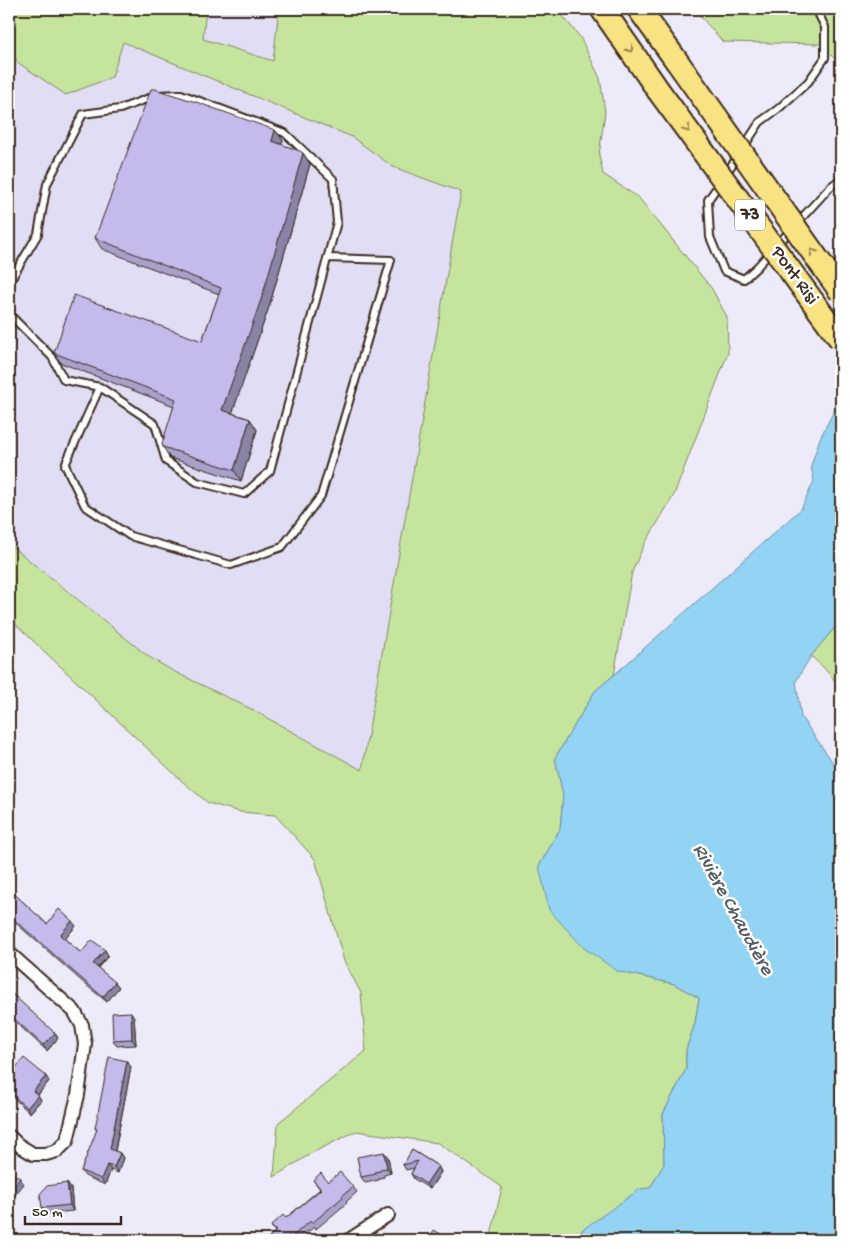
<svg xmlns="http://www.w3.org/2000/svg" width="850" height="1249" font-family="'Gochi Hand',sans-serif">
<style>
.built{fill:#e1ddf5}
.green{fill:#c5e59e;stroke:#80885e}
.water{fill:#93d3f4;stroke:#708f9e}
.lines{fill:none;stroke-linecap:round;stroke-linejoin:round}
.service-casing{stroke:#3b2a1e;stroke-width:10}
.minor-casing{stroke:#3b2a1e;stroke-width:16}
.motorway-casing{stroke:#3b2a1e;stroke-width:26}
.service{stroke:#fff;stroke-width:6}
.minor{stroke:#fff;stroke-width:12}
.motorway{stroke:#f8e281;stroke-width:22}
.motorway-bridge-casing{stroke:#3b2a1e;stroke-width:26;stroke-linecap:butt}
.motorway-bridge{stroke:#f8e281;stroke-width:22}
.wall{fill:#a9a1cb;stroke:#3b2a1e}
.shaded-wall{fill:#8983a5;stroke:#3b2a1e}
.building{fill:#c4bbec;stroke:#3b2a1e}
.oneway{stroke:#9a8650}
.labels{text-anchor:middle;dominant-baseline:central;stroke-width:5;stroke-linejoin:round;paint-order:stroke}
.shield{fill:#fff;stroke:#766a62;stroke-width:1}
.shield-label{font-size:18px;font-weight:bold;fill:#3b2a1e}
.street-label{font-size:19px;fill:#3b2a1e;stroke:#fff}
.water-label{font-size:20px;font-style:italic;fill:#555d5e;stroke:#fff}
</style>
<rect width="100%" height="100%" fill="#edebf9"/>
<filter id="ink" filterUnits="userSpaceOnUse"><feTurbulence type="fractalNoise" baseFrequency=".02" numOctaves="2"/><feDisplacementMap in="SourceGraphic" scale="10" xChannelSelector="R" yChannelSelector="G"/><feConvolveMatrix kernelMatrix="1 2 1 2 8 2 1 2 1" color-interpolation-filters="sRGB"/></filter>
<g filter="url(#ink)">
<path class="built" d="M 206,9 L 279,9 L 274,61 L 202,39 Z
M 122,41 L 352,137 L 393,167 L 461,192 L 362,770 L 249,708 L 173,671 L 149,657 L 9,544 L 9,43 L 17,62 Z"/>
<path class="green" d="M 9,9 L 206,9 L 203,39 L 273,61 L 279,9 L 557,9 L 580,37 L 600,78 L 605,112 L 599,155 L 603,174 L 639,198 L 712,289 L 727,317 L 728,353 L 674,495 L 643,547 L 632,572 L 614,675 L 595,691 L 555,758 L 563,795 L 560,829 L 539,866 L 617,971 L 674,984 L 699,998 L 695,1023 L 686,1050 L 686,1069 L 663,1114 L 664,1165 L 650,1188 L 582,1230 L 578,1240 L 490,1240 L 502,1187 L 438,1143 L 356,1131 L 312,1153 L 274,1177 L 278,1123 L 366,1051 L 361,993 L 344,961 L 315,859 L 275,815 L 240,812 L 208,803 L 183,782 L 9,618 L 9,544 L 149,657 L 173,671 L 249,708 L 362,770 L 461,192 L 393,167 L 352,137 L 123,42 L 112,77 L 66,95 L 17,62 L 9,43 Z
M 694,9 L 841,9 L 841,65 L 820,44 L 723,42 Z
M 841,620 L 841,688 L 824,668 L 811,656 Z"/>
<path class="water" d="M 841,397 L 841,620 L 811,656 L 796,681 L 801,717 L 841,774 L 841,1240 L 578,1240 L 582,1230 L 640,1189 L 650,1188 L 664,1164 L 663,1114 L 686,1069 L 686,1050 L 695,1023 L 699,998 L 674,984 L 617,971 L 584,948 L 549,910 L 539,866 L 560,829 L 563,795 L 555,758 L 595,691 L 614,675 L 801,509 L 814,481 L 811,466 L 820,438 Z"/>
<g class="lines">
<g class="service-casing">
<path id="service" d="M 743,148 L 760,122 L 778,109 L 808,82 L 825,58 L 825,27 L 816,9
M 725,175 L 738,156
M 720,183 L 708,200 L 710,237 L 724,271 L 744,279 L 757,267 L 830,187 L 841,179
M 9,283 L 38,234 L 47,184 L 83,114 L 120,109 L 157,95 L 181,94 L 285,133 L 333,179 L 337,222 L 270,471 L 244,494 L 197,482 L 166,461 L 155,424 L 100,387 L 64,380 L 52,357 L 9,314
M 100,387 L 65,465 L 85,506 L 130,536 L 231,565 L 282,547 L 321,496 L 391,260 L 327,258"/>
</g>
<g class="minor-casing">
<path id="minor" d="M 9,953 L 74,1011 L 82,1025 L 85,1044 L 78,1095 L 67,1141 L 57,1151 L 46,1154 L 33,1154 L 17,1144 L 9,1136
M 349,1240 L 388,1215"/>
</g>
<g class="motorway-casing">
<path id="motorway" d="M 602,9 L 658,90
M 639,9 L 676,60"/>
</g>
<use href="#service" class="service"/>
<use href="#minor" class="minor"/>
<use href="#motorway" class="motorway"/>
<g class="motorway-bridge-casing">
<path id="motorway-bridge" d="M 676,60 L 841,292
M 658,90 L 841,340"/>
</g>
<use href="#motorway-bridge" class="motorway-bridge"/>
</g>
<path class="wall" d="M 275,130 L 283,140 L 281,145 L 303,153 L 310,164 L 269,307 L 232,413 L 250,419 L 257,430 L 241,481 L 170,458 L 163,447 L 174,406 L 61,363 L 54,353 L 202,341 L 219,294 L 102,249 L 95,238 Z
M 9,889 L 47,924 L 76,926 L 65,939 L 81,953 L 105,950 L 108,956 L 98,968 L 119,987 L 107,1002 L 86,985 L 9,917 Z
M 9,991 L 58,1038 L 47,1051 L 9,1016 Z
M 134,1017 L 136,1045 L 117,1046 L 113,1040 Z
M 131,1067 L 115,1151 L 120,1153 L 123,1158 L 118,1173 L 111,1170 L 105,1185 L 85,1176 L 81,1171 L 97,1131 L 95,1128 Z
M 9,1069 L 12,1072 L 49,1081 L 38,1095 L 41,1100 L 30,1113 L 9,1094 Z
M 412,1150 L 438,1166 L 441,1172 L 430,1189 L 414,1179 L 411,1174 L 414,1168 L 406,1170 L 403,1165 Z
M 388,1157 L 391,1173 L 384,1175 L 384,1177 L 379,1178 L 379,1180 L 365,1183 L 361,1177 Z
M 313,1180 L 328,1182 L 353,1187 L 357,1192 L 346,1202 L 347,1203 L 316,1229 L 314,1227 L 308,1232 L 308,1231 L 298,1240 L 271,1240 L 269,1237 L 275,1232 L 271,1226 L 286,1218 L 320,1189 Z
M 67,1183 L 71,1189 L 73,1211 L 46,1214 L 42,1208 Z"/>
<path class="shaded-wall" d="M 275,130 L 283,140 L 279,152 L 272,141 Z
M 303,153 L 310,164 L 269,307 L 230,420 L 222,410 Z
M 250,419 L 257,430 L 241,481 L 234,470 Z
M 72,921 L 76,926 L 64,940 L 60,935 Z
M 105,950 L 108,956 L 96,969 L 93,964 Z
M 115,982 L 119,987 L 107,1002 L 103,997 Z
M 131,1012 L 134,1017 L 136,1045 L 132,1039 Z
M 55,1033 L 58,1038 L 47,1051 L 43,1045 Z
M 127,1061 L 131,1067 L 114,1155 L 110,1149 Z
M 46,1076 L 49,1081 L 37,1096 L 33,1091 Z
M 38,1095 L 41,1100 L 30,1113 L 27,1108 Z
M 384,1152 L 388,1157 L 391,1173 L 387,1168 Z
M 120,1153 L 123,1158 L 118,1173 L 114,1167 Z
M 107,1165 L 111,1170 L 105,1185 L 101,1179 Z
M 438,1166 L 441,1172 L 430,1189 L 426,1184 Z
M 20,1178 L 24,1184 L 10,1201 L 9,1200 L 9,1193 Z
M 67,1183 L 71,1189 L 73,1211 L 70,1205 Z"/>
<path class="building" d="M 151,89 L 155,89 L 196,102 L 275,130 L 272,141 L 300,151 L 303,153 L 262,297 L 222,410 L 250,419 L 234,470 L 163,447 L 162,444 L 176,399 L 54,353 L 74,295 L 202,341 L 221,288 L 95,238 Z
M 9,889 L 47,924 L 59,909 L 72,921 L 60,935 L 81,953 L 92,940 L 105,950 L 93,964 L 115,982 L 103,997 L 82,979 L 9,915 Z
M 9,991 L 55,1033 L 43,1045 L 9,1014 Z
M 131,1012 L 132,1039 L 113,1040 L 112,1013 Z
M 109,1057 L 127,1061 L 110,1149 L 120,1153 L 114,1167 L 107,1165 L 101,1179 L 81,1171 L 97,1129 L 95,1128 Z
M 24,1058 L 46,1076 L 33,1091 L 38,1095 L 27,1108 L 9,1092 L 9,1069 L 12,1072 Z
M 412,1150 L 438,1166 L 426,1184 L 411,1174 L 418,1161 L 403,1165 Z
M 384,1152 L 387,1168 L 380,1169 L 380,1171 L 375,1172 L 376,1174 L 361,1177 L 357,1157 Z
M 9,1170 L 13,1174 L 14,1174 L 20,1178 L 9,1193 Z
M 340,1172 L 353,1187 L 342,1196 L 343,1197 L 312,1223 L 311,1221 L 304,1226 L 291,1238 L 289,1236 L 284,1240 L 272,1240 L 269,1237 L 276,1231 L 271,1226 L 283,1215 L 286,1218 L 321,1189 L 313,1180 L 321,1173 L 328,1182 Z
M 67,1183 L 70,1205 L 42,1208 L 40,1194 L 47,1186 Z
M 434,1230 L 447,1238 L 446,1240 L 426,1240 L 428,1235 L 431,1236 Z"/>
<defs><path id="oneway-chevron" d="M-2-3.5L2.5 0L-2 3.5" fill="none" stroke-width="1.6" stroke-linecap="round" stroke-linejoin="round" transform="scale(1.25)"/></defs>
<g class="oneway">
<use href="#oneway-chevron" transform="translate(630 49) rotate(55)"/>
<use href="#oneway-chevron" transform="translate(687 129) rotate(54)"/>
<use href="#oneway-chevron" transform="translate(813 252) rotate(-125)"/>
</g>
</g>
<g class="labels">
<rect class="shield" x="735" y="199.5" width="30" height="31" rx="4"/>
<g class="shield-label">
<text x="750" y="215">73</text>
</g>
<g class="street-label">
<text transform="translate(794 276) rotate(54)">Pont Risi</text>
</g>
<g class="water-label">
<text transform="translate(732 910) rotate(61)">Rivière Chaudière</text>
</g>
</g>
<rect width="850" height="1249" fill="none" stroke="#fff" stroke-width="30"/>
<rect x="15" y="15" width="820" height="1219" fill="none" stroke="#3b2a1e" stroke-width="2" filter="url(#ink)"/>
<path d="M25 1216v8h96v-8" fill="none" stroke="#3b2a1e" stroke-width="2.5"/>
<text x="32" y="1216" font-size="15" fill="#3b2a1e" stroke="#ffffff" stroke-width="4" paint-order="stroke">50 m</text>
</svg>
